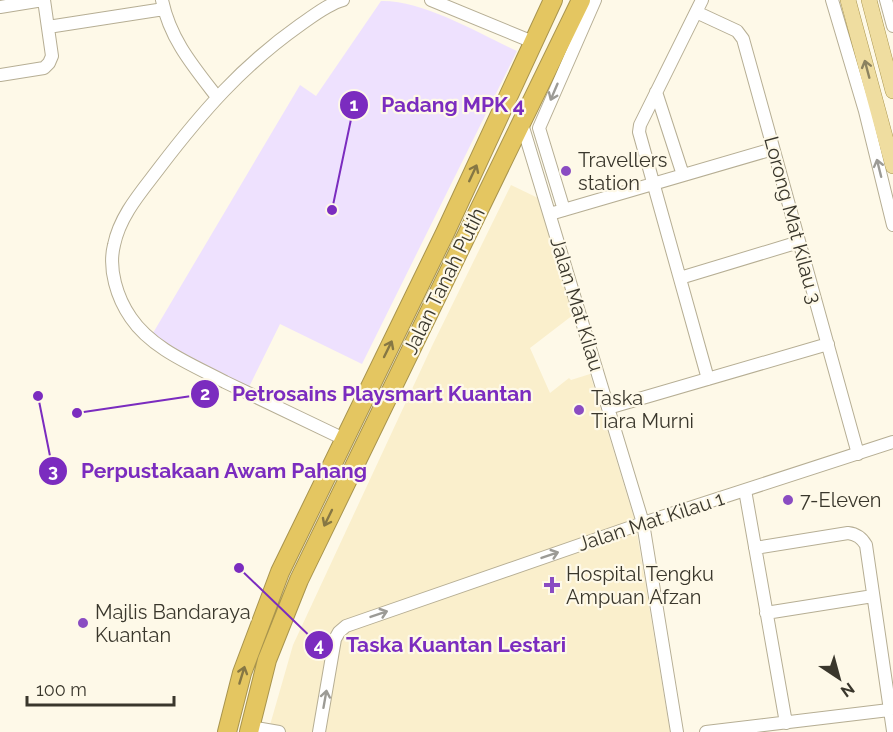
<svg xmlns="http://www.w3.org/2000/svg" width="893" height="732" font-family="Raleway,sans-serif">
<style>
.built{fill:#faefcc}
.pitch{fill:#eee1fe}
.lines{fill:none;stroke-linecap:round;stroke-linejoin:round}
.minor-casing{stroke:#b6ae94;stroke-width:14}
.major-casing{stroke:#a8944e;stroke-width:16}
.highway-casing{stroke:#a8944e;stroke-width:20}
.minor{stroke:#fff;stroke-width:12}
.major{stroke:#efdda0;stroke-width:15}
.highway{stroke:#e4c661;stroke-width:18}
.oneway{stroke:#8b8260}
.oneway2{stroke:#9c9b96}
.oneway3{stroke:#867744}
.poi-dot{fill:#8a4cc2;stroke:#fef9e8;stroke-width:2}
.labels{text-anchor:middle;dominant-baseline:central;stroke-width:4.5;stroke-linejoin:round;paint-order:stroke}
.poi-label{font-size:20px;fill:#3a372c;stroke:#fef9e8;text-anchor:start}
.street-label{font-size:20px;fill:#3a372c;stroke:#fef9e8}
.leader{fill:none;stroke:#7b2cbf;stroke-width:2}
.callout-dot{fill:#7b2cbf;stroke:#fef9e8;stroke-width:2}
.mark-label{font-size:18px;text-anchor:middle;font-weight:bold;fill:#fff}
.callout-label{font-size:21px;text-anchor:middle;font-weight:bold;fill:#7b2cbf;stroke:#fef9e8;stroke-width:4.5;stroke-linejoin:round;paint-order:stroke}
</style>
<rect width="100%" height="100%" fill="#fef9e8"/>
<path class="built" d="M 511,185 L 538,198 L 573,315 L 530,348 L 550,393 L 569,378 L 571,380 L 590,374 L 635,521 L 670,732 L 268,732 L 293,645 L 432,346 Z"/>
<path class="pitch" d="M 381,1 C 423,0 478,33 517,51 L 362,364 L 280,324 L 249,387 L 180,354 L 153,333 L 300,85 L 316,96 Z"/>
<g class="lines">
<g class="minor-casing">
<path id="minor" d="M 162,0 C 170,39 193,66 217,97
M 343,0 C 328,4 313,16 300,25 C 242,66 202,112 160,167 C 142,191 120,215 114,245 C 108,269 117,298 131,318 C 152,349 193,365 225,382 C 264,401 304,420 344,439
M 431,0 L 533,42
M 702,0 L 640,125 L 639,132 L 708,379
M 832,0 L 865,111 L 893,225
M 886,0 L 893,26
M 0,7 L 43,0
M 696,12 L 737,31 L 743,39 L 858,454
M 48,27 L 164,9
M 0,75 L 44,68 L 49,63 L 52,56 L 44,0
M 656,92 L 683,175
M 522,124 L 643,523 L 677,732
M 564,210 L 539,128 L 595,0
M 550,214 L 773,149
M 680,278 L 799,242
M 608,408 L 828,344
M 745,490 L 786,723
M 755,548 L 848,533 C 857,534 862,538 866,545 L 893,731
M 766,613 L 873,596
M 250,727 L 279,732
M 319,732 L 335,639 L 339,632 L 346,626 L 643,523 L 893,442
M 706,732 L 889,710"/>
</g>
<g class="major-casing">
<path id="major" d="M 848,0 L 893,166
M 869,0 L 893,91"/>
</g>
<g class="highway-casing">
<path id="highway" d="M 227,732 L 242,673 L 280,572 L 445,233 L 553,0
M 249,732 L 267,660 L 299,580 L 581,0"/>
</g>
<use href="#minor" class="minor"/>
<use href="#major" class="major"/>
<use href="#highway" class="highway"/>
</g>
<defs><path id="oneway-shaft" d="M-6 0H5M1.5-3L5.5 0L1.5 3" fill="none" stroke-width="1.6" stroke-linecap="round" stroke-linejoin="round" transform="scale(1.5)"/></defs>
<use class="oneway" href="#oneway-shaft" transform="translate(867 69) rotate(-105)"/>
<g class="oneway2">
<use href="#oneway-shaft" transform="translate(554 92) rotate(113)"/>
<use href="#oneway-shaft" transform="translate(879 168) rotate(-104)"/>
<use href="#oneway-shaft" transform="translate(550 555) rotate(-19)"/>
<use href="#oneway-shaft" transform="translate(379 614) rotate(-19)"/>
<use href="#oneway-shaft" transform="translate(325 699) rotate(-80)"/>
</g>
<g class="oneway3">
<use href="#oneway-shaft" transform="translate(473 173) rotate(-65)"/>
<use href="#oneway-shaft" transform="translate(388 349) rotate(-64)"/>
<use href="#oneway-shaft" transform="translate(328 518) rotate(116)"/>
<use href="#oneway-shaft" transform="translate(242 675) rotate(-73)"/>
</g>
<g class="poi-dot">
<circle cx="566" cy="171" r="6"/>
<circle cx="579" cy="410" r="6"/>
<circle cx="788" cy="500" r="6"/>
<path d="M549 576h6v6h6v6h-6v6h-6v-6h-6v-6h6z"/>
<circle cx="83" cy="623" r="6"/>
</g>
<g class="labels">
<g class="poi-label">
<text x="578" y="160">Travellers<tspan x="578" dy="23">station</tspan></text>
<text x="591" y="398">Taska<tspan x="591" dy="23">Tiara Murni</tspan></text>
<text x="800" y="500">7-Eleven</text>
<text x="566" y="574">Hospital Tengku<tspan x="566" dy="23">Ampuan Afzan</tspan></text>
<text x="95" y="612">Majlis Bandaraya<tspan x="95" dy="23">Kuantan</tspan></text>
</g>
<g class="street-label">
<text transform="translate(793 220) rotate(75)">Lorong Mat Kilau 3</text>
<text transform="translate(444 281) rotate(-64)">Jalan Tanah Putih</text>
<text transform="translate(577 304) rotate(73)">Jalan Mat Kilau</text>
<text transform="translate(651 521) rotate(-18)">Jalan Mat Kilau 1</text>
</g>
</g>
<path class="leader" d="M332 210L354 105M77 413L205 394M38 396L53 471M239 568L319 645"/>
<g class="callout-dot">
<circle cx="332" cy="210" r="6"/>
<circle cx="77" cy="413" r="6"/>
<circle cx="38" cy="396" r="6"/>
<circle cx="239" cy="568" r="6"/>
<circle cx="354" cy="105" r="15"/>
<circle cx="205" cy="394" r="15"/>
<circle cx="53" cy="471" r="15"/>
<circle cx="319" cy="645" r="15"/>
</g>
<g class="mark-label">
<text x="354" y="111">1</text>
<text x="205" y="400">2</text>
<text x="53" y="477">3</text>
<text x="319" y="651">4</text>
</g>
<g class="callout-label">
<text x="453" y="112">Padang MPK 4</text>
<text x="382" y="401">Petrosains Playsmart Kuantan</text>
<text x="224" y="478">Perpustakaan Awam Pahang</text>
<text x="456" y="652">Taska Kuantan Lestari</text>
</g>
<g transform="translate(839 678) rotate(144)" stroke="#fef9e8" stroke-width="4.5" paint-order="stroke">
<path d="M0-4.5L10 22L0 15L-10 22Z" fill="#3a372c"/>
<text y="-9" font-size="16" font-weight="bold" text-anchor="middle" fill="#3a372c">N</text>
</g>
<path d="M27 696v9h147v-9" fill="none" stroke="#3a372c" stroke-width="3"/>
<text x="36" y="696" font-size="18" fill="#3a372c" stroke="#fef9e8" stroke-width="4.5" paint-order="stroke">100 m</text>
</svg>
